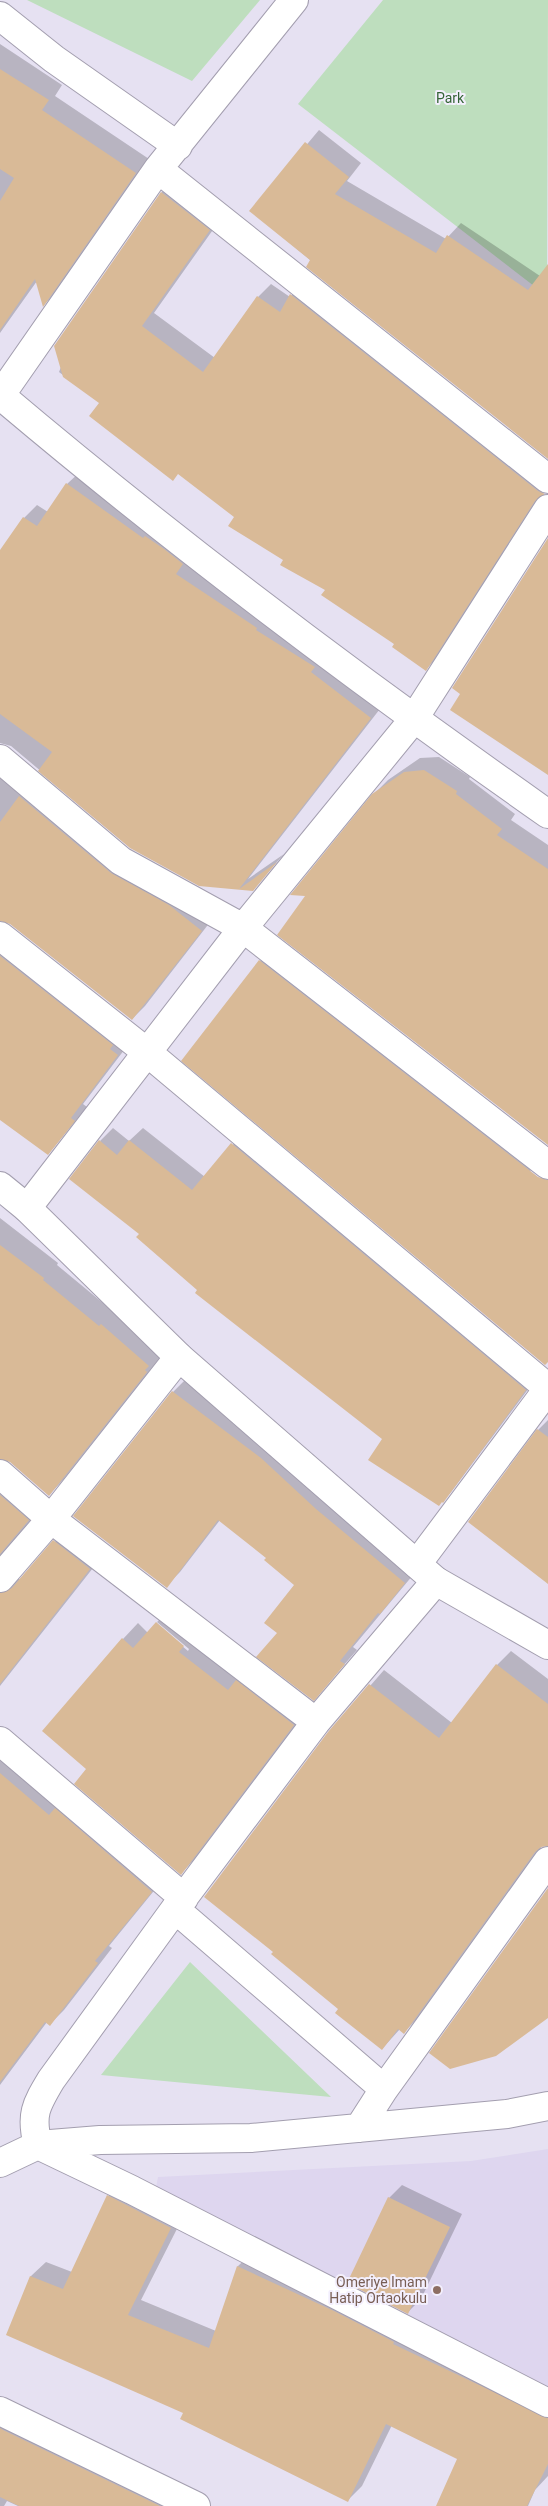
<svg xmlns="http://www.w3.org/2000/svg" width="548" height="2506" font-family="Roboto,sans-serif">
<style>
.built{fill:#ded6ef}
.green{fill:#bedebe}
.shadow{fill:#0003}
.building{fill:#d9ba97}
.lines{fill:none;stroke-linecap:round;stroke-linejoin:round}
.street-casing{stroke:#a39eaf;stroke-width:30}
.secondary-casing{stroke:#a39eaf;stroke-width:30}
.street{stroke:#fff;stroke-width:28}
.secondary{stroke:#fff;stroke-width:28}
.education-dot{fill:#8d6e63;stroke:#f3effd;stroke-width:2}
.labels{text-anchor:middle;dominant-baseline:central;stroke-width:4;stroke-linejoin:round;paint-order:stroke}
.park-label{font-size:14px;fill:#346436;stroke:#f3effd}
.education-label{font-size:14px;fill:#785e54;stroke:#f3effd;text-anchor:end}
</style>
<rect width="100%" height="100%" fill="#e6e1f2"/>
<path class="built" d="M 548,2149 L 548,2397 L 153,2204 L 158,2177 L 471,2161 Z"/>
<path class="green" d="M 27,0 L 260,0 L 192,81 Z
M 383,0 L 548,0 L 547,296 L 298,104 Z
M 190,1962 L 331,2097 L 101,2075 Z"/>
<path class="shadow" d="M 0,44 L 62,85 L 55,96 L 149,159 L 56,292 L 44,305 L 37,281 L 0,333 Z
M 319,130 L 361,163 L 347,181 L 446,239 L 461,223 L 540,276 L 548,268 L 548,457 L 251,211 Z
M 175,180 L 222,217 L 154,313 L 215,358 L 258,297 L 271,284 L 290,297 L 304,282 L 548,483 L 439,656 L 426,669 L 327,590 L 285,559 L 100,403 L 59,372 L 61,367 L 55,346 L 162,192 Z
M 81,471 L 383,705 L 248,879 L 284,854 L 252,890 L 199,885 L 131,847 L 11,746 L 0,743 L 0,553 L 24,518 L 37,505 L 48,512 L 67,484 Z
M 0,754 L 214,917 L 145,1006 L 132,1019 L 10,923 L 0,920 Z
M 439,757 L 470,777 L 469,779 L 515,814 L 511,820 L 548,845 L 548,1143 L 307,895 L 373,795 L 388,780 L 420,758 Z
M 0,931 L 131,1041 L 83,1104 L 87,1107 L 48,1154 L 0,1118 Z
M 274,947 L 542,1155 L 528,1174 L 548,1190 L 548,1361 L 260,961 Z
M 113,1128 L 129,1141 L 143,1128 L 205,1177 L 245,1131 L 538,1376 L 451,1492 L 438,1505 L 384,1439 L 199,1289 L 100,1141 Z
M 0,1218 L 58,1263 L 57,1265 L 115,1313 L 161,1357 L 63,1480 L 49,1495 L 11,1461 L 0,1458 Z
M 187,1378 L 418,1569 L 353,1647 L 357,1650 L 314,1699 L 279,1632 L 296,1585 L 267,1558 L 220,1520 L 180,1572 L 166,1586 L 173,1392 Z
M 548,1420 L 548,1583 L 538,1430 Z
M 0,1465 L 43,1505 L 0,1557 Z
M 69,1527 L 104,1554 L 0,1686 L 0,1569 L 13,1579 L 20,1579 Z
M 172,1608 L 309,1709 L 196,1858 L 181,1873 L 87,1769 L 123,1639 L 138,1623 L 148,1633 L 156,1624 L 188,1651 L 189,1649 L 157,1622 Z
M 511,1651 L 548,1679 L 548,1844 L 542,1846 L 418,2018 L 404,2032 L 400,2029 L 382,2049 L 340,2008 L 329,1733 L 384,1670 L 452,1723 L 497,1665 Z
M 0,1746 L 166,1876 L 109,1946 L 112,1948 L 64,2010 L 50,2024 L 47,2022 L 0,2085 Z
M 123,2182 L 185,2213 L 141,2300 L 216,2331 L 238,2266 L 253,2252 L 548,2399 L 548,2476 L 535,2490 L 528,2506 L 438,2506 L 459,2459 L 392,2425 L 362,2486 L 348,2500 L 185,2412 L 8,2334 L 31,2276 L 46,2262 L 72,2272 L 108,2196 Z
M 402,2185 L 462,2214 L 421,2299 L 408,2312 L 349,2282 L 389,2198 Z
M 0,2407 L 203,2506 L 18,2506 L 7,2501 L 4,2506 L 0,2506 Z"/>
<path class="building" d="M 0,69 L 49,100 L 42,110 L 136,173 L 43,307 L 35,279 L 0,330 L 0,201 L 14,178 L 0,169 Z
M 305,142 L 349,177 L 335,194 L 436,253 L 447,235 L 528,290 L 548,264 L 548,459 L 306,267 L 310,260 L 249,211 Z
M 161,192 L 210,230 L 142,326 L 203,372 L 257,296 L 280,312 L 290,294 L 538,491 L 545,494 L 535,501 L 426,671 L 392,647 L 394,644 L 321,595 L 325,590 L 280,565 L 283,560 L 228,526 L 234,517 L 178,474 L 173,481 L 89,416 L 99,403 L 63,377 L 54,346 Z
M 66,483 L 143,538 L 145,536 L 164,549 L 183,564 L 176,574 L 257,628 L 256,630 L 315,667 L 311,672 L 371,718 L 239,889 L 277,862 L 253,891 L 199,886 L 130,848 L 38,771 L 52,752 L 0,714 L 0,550 L 23,517 L 37,526 Z
M 548,538 L 548,775 L 450,710 L 460,694 L 452,688 Z
M 424,770 L 457,791 L 456,794 L 502,829 L 497,835 L 548,869 L 548,1145 L 277,935 L 305,896 L 290,895 L 372,794 L 404,772 Z
M 19,796 L 111,873 L 169,905 L 202,931 L 132,1020 L 10,924 L 0,921 L 0,822 Z
M 0,956 L 113,1045 L 110,1049 L 118,1055 L 71,1118 L 75,1121 L 48,1155 L 0,1120 Z
M 259,960 L 538,1177 L 548,1180 L 548,1362 L 545,1365 L 181,1061 Z
M 99,1140 L 117,1155 L 129,1140 L 192,1190 L 231,1143 L 526,1390 L 443,1503 L 442,1502 L 439,1506 L 368,1460 L 382,1439 L 195,1293 L 197,1290 L 136,1237 L 139,1234 L 69,1179 Z
M 0,1245 L 44,1278 L 43,1280 L 99,1326 L 101,1324 L 149,1366 L 145,1370 L 147,1372 L 49,1496 L 10,1462 L 0,1459 Z
M 172,1391 L 261,1458 L 316,1509 L 405,1583 L 380,1614 L 378,1613 L 340,1661 L 345,1664 L 314,1701 L 256,1657 L 277,1633 L 264,1623 L 294,1585 L 264,1560 L 266,1558 L 218,1520 L 167,1588 L 73,1516 Z
M 537,1429 L 548,1437 L 548,1584 L 468,1522 Z
M 0,1495 L 29,1520 L 0,1554 Z
M 53,1540 L 90,1569 L 0,1684 L 0,1593 L 12,1588 Z
M 156,1622 L 184,1646 L 179,1652 L 228,1690 L 236,1680 L 294,1725 L 181,1875 L 74,1784 L 86,1769 L 42,1731 L 122,1638 L 133,1648 Z
M 496,1664 L 548,1704 L 548,1846 L 541,1847 L 535,1852 L 404,2034 L 398,2029 L 382,2050 L 335,2013 L 338,2009 L 271,1954 L 273,1952 L 204,1897 L 328,1732 L 369,1684 L 439,1738 Z
M 0,1773 L 49,1815 L 55,1808 L 152,1892 L 95,1961 L 98,1963 L 50,2026 L 45,2022 L 0,2082 Z
M 548,1888 L 548,2018 L 496,2056 L 450,2069 L 429,2053 Z
M 107,2195 L 171,2228 L 128,2315 L 209,2348 L 237,2266 L 334,2311 L 394,2342 L 393,2344 L 548,2418 L 548,2464 L 527,2506 L 436,2506 L 457,2459 L 386,2424 L 348,2502 L 180,2419 L 183,2413 L 6,2335 L 30,2276 L 63,2289 Z
M 388,2197 L 450,2227 L 408,2314 L 347,2283 Z
M 0,2428 L 3,2430 L 160,2506 L 19,2506 L 0,2497 Z"/>
<g class="lines">
<g class="street-casing">
<path id="street" d="M 0,16 L 54,59 L 178,146
M 158,169 L 548,479
M 0,395 C 175,543 360,682 548,814
M 0,396 L 158,169 L 294,0
M 0,759 L 121,861 L 243,928 L 548,1165
M 0,936 L 148,1053 L 548,1388
M 27,1208 L 243,928 L 413,720 L 548,509
M 0,1474 L 51,1519 L 316,1722
M 417,1564 L 548,1389
M 0,1578 L 51,1519 L 179,1357
M 436,1581 L 316,1722 L 175,1909 L 51,2080 C 36,2105 30,2115 38,2145 L 132,2190 L 548,2403
M 0,1741 L 184,1898
M 175,1909 L 384,2089
M 359,2128 L 384,2089 L 548,1861
M 0,2163 L 38,2145 L 100,2140 L 251,2138 L 507,2114 L 548,2106
M 0,2411 L 196,2506"/>
</g>
<g class="secondary-casing">
<path id="secondary" d="M 0,1186 L 27,1208 L 179,1357 L 436,1581 L 548,1645"/>
</g>
<use href="#street" class="street"/>
<use href="#secondary" class="secondary"/>
</g>
<circle class="education-dot" cx="437" cy="2290" r="5"/>
<g class="labels">
<g class="park-label">
<text x="450" y="98">Park</text>
</g>
<g class="education-label">
<text x="427" y="2282">Omeriye Imam<tspan x="427" dy="16">Hatip Ortaokulu</tspan></text>
</g>
</g>
</svg>
